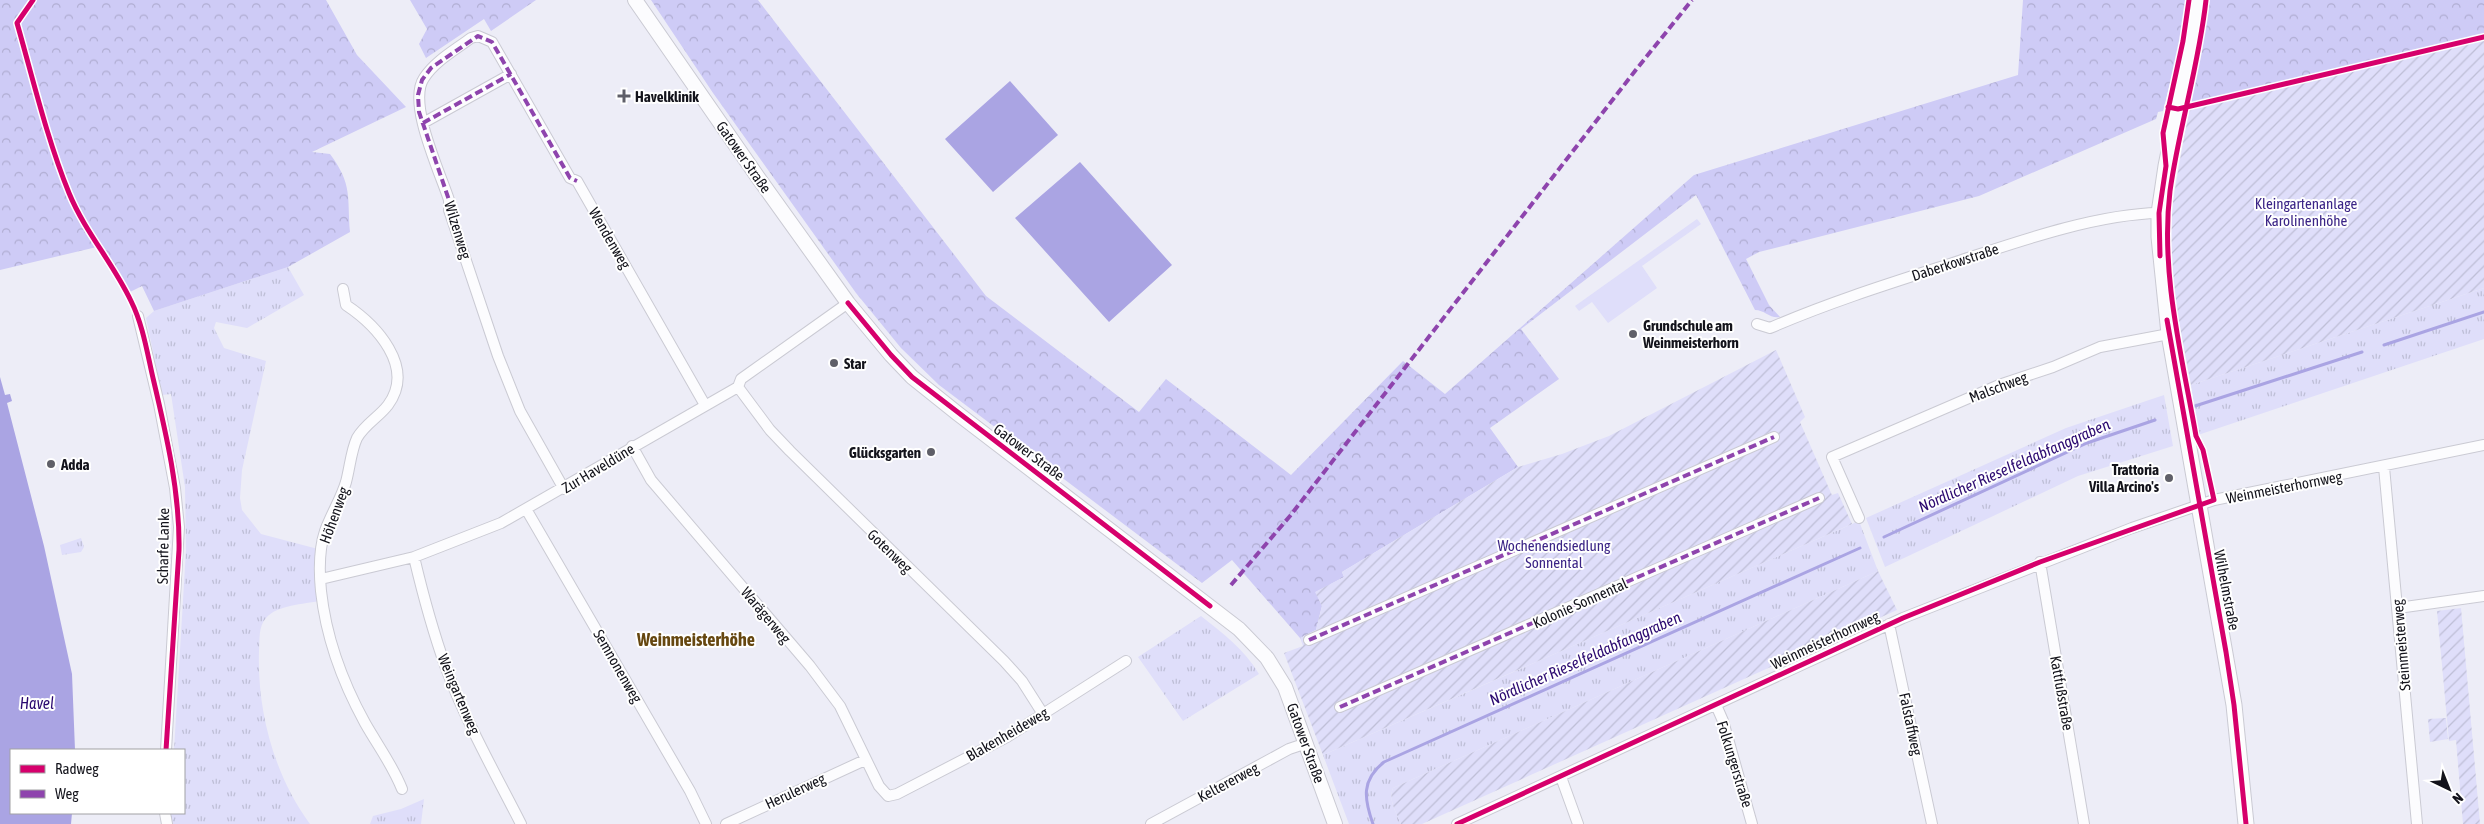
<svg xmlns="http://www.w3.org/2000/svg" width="2484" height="824" font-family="'Asap Condensed',sans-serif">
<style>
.grass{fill:url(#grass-tufts)}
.forest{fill:url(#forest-crowns)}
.garden{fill:url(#garden-furrows)}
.pitch{fill:#dfdefa}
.water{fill:#aaa4e3}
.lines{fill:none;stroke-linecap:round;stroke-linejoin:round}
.stream{stroke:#aaa4e3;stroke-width:3}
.street-casing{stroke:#cacad3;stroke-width:12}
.secondary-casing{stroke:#cacad3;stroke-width:16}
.primary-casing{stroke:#cacad3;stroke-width:17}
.street{stroke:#fcfcfe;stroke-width:10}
.secondary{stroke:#fcfcfe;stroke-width:14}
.primary{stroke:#fcfcfe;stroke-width:15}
.quiet{stroke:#8e44ad;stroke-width:4;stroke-dasharray:8 4;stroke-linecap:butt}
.cycleway-casing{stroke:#fff;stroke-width:8}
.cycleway{stroke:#d6006c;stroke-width:5}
.poi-dot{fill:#5f5f68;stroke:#fff;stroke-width:2}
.labels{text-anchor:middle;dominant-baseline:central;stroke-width:4;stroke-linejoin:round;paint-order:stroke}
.poi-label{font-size:15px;font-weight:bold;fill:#13131b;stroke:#fff;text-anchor:start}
.street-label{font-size:15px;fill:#13131b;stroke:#fff}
.park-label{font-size:15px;fill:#3b2486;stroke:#fff}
.water-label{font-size:16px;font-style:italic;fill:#2b0970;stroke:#fff}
.quarter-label{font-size:18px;font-weight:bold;fill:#664710;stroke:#fff}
</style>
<defs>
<pattern id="grass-tufts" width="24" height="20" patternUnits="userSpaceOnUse" patternTransform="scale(1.25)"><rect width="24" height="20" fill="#dfdefa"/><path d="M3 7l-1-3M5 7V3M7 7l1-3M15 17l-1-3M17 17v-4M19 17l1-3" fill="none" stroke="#bebed6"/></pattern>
<pattern id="forest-crowns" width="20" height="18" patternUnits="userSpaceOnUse" patternTransform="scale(1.25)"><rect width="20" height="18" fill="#cecbf6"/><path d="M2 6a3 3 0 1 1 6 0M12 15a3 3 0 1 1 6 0" fill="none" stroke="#b0add2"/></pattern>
<pattern id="garden-furrows" width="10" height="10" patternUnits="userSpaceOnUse" patternTransform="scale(1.25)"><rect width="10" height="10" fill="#dfdefa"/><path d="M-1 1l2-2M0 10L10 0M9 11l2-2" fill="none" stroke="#bebed6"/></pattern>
</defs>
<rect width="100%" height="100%" fill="#ededf7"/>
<path class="grass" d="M 288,267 L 304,295 L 247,328 L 216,322 L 214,328 L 224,348 L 266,361 L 242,470 L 240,498 L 242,510 L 261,534 L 318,549 L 320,601 C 304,604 277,605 266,618 C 258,627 260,640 259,651 C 257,711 274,775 310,824 L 171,824 L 169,813 L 184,813 L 184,750 L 174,750 L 186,550 L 185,487 L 171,394 L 162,395 L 146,318 L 154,311 Z
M 2484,288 L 2484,339 L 2198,435 L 2191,385 Z
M 2164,395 L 2173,446 L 2078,476 L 1885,567 L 1866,518 L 2066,428 Z
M 1859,521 L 1878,571 L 1393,788 C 1388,800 1396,812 1401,824 L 1349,824 L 1323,755 Z
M 81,538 L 84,547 L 81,552 L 62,555 L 60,545 Z
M 1201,616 C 1224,634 1244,649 1259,674 L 1183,721 L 1138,657 Z
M 424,799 L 421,824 L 370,824 L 373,816 L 401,809 Z"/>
<path class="forest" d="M 0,0 L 326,0 L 357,55 L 406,107 L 312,152 L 330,154 C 353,185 347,197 350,232 L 288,267 L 154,311 L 142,286 L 128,293 L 115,266 L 101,246 L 0,270 Z
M 410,0 L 536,0 L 491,31 L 484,19 L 426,58 L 419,44 L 427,29 Z
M 651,0 L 758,0 L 986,296 L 1139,412 L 1166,379 L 1291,475 L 1403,361 L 1445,394 L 1694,175 L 2018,75 L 2023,0 L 2186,0 L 2182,36 L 2163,111 L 2158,112 L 2156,119 L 1979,196 L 1759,252 L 1746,259 L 1769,305 L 1780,317 C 1770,319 1765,310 1755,310 L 1696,195 L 1521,329 L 1559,379 L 1490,428 L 1518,467 L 1342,572 L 1344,577 L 1316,592 L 1322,606 L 1316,630 L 1300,638 L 1232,560 L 1202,583 L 939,385 L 901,348 L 856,293 L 713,93 Z
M 2209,0 L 2484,0 L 2484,37 L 2190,104 Z"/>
<path class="garden" d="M 2484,37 L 2484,288 L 2191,385 L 2175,302 L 2168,230 L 2189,108 Z
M 1776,350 L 1805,417 L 1800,422 L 1831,493 L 1832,495 L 1838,493 L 1852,524 L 1323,755 L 1284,653 L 1303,646 L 1300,638 L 1316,630 L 1322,606 L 1315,592 L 1344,577 L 1342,572 L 1518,467 L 1562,454 L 1609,436 Z
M 1878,571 L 1897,610 L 1422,824 L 1401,824 C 1396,812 1388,800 1393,788 Z
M 2461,608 L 2480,824 L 2463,824 L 2456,740 L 2449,741 L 2437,611 Z
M 2446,718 L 2448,739 L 2430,742 L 2428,719 Z"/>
<path class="pitch" d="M 1697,219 L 1701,224 L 1642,266 L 1657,288 L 1608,323 L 1592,302 L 1579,311 L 1575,306 Z"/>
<path class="water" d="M 1010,81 L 1058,135 L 993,192 L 945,139 Z
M 1080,162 L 1172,265 L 1109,322 L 1015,218 Z
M 0,377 L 5,395 L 10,394 L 12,401 L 7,403 L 44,546 L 72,674 L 75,750 L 11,750 L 11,813 L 72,813 L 71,824 L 0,824 Z"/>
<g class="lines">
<path class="stream" d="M 2384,345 L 2484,312
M 2192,407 L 2362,352
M 1884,537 L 2087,443 L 2155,420
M 1373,824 C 1364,799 1361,780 1384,762 L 1860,548"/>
<g class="street-casing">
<path id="street" d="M 423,123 L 511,74
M 343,289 L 346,305 C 376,325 416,367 388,405 C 379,417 365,424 357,438 C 351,451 350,467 346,482 C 341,499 331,514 325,531 C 319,549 319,571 321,591 C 326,637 343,683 365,723 C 378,746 392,764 402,789
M 138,316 L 159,404 L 175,488 L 179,527 L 166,750
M 1757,324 L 1770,328 C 1830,302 1891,283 1953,263 C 2014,243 2095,214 2159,213
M 738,387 L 770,430 L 790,451 L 1004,661 L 1022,681 L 1043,714
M 632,446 L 651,480 L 810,666 L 840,706 L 879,786 L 888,796 L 897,794 L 1007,737 L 1126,661
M 2384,467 L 2417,824
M 564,489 L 520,411 L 498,356 L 449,210 L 449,200 C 440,172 407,103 424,78 C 435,61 455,50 471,38 L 478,36 L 492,42 L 570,178 L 577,181 L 705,405
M 526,509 L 690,791 L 706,824
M 1859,518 L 1832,457 L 1999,385 L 2053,367 L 2100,347 L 2169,334
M 414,557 C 423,595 433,632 446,668 C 466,722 495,773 521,824
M 2040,562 L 2084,824
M 321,579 L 414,557 L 501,523 L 738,387 L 741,379 L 848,303
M 2398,608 L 2484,596
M 1889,624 L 1932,824
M 1309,640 L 1774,437
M 1716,705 L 1723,721 L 1752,824
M 1340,707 L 1819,498
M 1561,777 L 1578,824
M 165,813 L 167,824
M 726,824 L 865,760
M 1151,824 L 1289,749 L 1307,743
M 1457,824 L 1903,618 L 2132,528 L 2214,500 L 2484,445"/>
</g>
<g class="secondary-casing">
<path id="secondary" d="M 635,0 L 757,176 L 848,303 L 891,355 L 912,377 L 957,413 L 1239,629 L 1267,658 L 1285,687 L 1335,824"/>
</g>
<g class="primary-casing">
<path id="primary" d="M 2196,0 L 2191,42 L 2166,166 L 2159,213 L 2159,237 L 2169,334 L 2234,705 L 2246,824"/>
</g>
<use href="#street" class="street"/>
<use href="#secondary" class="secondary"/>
<use href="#primary" class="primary"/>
<path class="quiet" d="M 423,123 L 511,74
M 449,210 L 449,200 L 419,112 L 418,95 L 422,80 L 431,68 L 478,36 L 492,42 L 570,178 L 577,181
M 1231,585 L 1290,516 L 1635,71 L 1692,0
M 1309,640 L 1774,437
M 1340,707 L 1819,498"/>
<g class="cycleway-casing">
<path id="cycleway" d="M 33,0 L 17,23 C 33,79 47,139 69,193 C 85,232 113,263 131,301 C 143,325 147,352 153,378 C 166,433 180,492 179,550 L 166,750
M 2168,107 L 2178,109 L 2484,37
M 2160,256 L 2159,213 L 2166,166 L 2163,133 L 2183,41 L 2189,0
M 848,303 L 891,355 L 912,377 L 1210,606
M 2167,320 L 2226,652 L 2234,705 L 2246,824
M 1457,824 L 1903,618 L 2040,562 L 2214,500 L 2203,450 L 2196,436 C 2182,356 2160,273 2170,191 C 2179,127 2199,65 2206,0"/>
</g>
<use href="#cycleway" class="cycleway"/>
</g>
<g class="poi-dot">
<path d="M621.5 88.5h5v5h5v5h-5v5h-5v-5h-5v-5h5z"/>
<circle cx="1633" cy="334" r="5"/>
<circle cx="834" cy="363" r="5"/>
<circle cx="931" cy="452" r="5"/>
<circle cx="51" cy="464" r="5"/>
<circle cx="2169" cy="478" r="5"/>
</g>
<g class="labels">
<g class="poi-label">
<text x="635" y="96">Havelklinik</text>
<text x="1643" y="325">Grundschule am<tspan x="1643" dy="17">Weinmeisterhorn</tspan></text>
<text x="844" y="363">Star</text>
<text x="921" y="452" text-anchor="end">Glücksgarten</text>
<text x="61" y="464">Adda</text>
<text x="2159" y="469" text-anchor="end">Trattoria<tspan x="2159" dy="17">Villa Arcino's</tspan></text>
</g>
<g class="street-label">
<text transform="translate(744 157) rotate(55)">Gatower Straße</text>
<text transform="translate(458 230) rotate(73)">Wilzenweg</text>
<text transform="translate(610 238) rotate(60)">Wendenweg</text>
<text transform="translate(1955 262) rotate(-18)">Daberkowstraße</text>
<text transform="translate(1998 387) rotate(-21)">Malschweg</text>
<text transform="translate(1029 452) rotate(37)">Gatower Straße</text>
<text transform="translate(598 468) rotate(-31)">Zur Haveldüne</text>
<text transform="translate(2284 487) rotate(-11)">Weinmeisterhornweg</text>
<text transform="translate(334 515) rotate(-70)">Höhenweg</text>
<text transform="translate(163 546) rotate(-89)">Scharfe Lanke</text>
<text transform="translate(890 551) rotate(44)">Gotenweg</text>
<text transform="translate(2227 590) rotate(79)">Wilhelmstraße</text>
<text transform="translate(1580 603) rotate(-24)">Kolonie Sonnental</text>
<text transform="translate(766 615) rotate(50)">Warägerweg</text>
<text transform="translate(1825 640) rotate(-25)">Weinmeisterhornweg</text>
<text transform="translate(2401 645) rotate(-95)">Steinmeisterweg</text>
<text transform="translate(618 666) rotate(60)">Semnonenweg</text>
<text transform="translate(2062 693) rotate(80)">Kattfußstraße</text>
<text transform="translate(459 694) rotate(67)">Weingartenweg</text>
<text transform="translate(1911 724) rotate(78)">Falstaffweg</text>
<text transform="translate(1007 734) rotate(-30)">Blakenheideweg</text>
<text transform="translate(1306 743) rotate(70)">Gatower Straße</text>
<text transform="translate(1735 764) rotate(73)">Folkungerstraße</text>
<text transform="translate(1228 782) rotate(-28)">Keltererweg</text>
<text transform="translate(795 791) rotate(-25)">Herulerweg</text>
</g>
<g class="park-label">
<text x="2306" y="203">Kleingartenanlage<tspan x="2306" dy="17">Karolinenhöhe</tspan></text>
<text x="1554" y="545">Wochenendsiedlung<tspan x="1554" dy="17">Sonnental</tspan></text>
</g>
<g class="water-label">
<text transform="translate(2014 465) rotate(-24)">Nördlicher Rieselfeldabfanggraben</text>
<text transform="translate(1585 658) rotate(-24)">Nördlicher Rieselfeldabfanggraben</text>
<text x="37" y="703">Havel</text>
</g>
<g class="quarter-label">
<text x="696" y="639">Weinmeisterhöhe</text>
</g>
</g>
<rect x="10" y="749" width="175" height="65" fill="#ffffff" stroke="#a1a1a4"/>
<rect x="20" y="765" width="25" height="8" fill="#d6006c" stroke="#a1a1a4"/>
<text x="55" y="774" font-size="15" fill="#13131b">Radweg</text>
<rect x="20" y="790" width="25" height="8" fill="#8e44ad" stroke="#a1a1a4"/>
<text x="55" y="799" font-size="15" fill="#13131b">Weg</text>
<g transform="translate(2449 789) rotate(137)" stroke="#ffffff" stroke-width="4" paint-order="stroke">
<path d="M0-4L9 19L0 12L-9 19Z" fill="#13131b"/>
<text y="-8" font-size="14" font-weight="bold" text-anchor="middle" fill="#13131b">N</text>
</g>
</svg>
